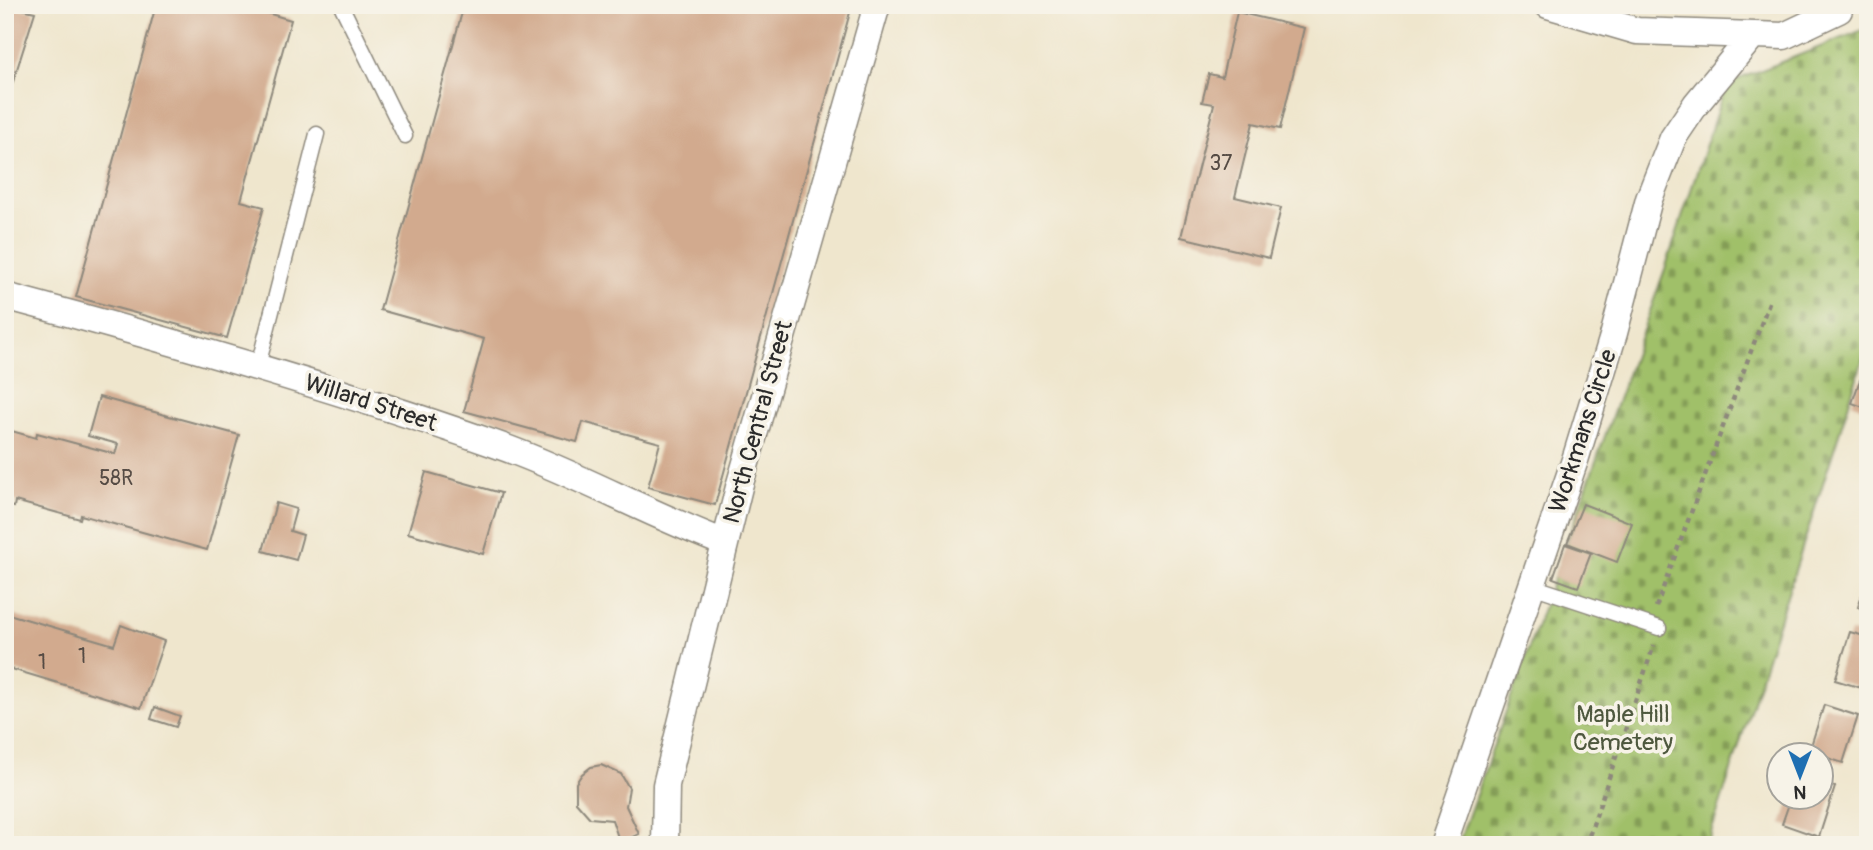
<svg xmlns="http://www.w3.org/2000/svg" width="1873" height="850" font-family="Pangolin,sans-serif">
<style>
.cemetery{fill:url(#cemetery-stones);stroke:#66764a;stroke-width:2}
.building{fill:#d2aa8e}
.lines{fill:none;stroke-linecap:round;stroke-linejoin:round}
.lane-casing{stroke:#8d887c;stroke-width:17}
.street-casing{stroke:#8d887c;stroke-width:29}
.path{stroke:#8d887c;stroke-width:4.5;stroke-dasharray:5 5;stroke-linecap:butt}
.lane{stroke:#fff;stroke-width:14}
.street{stroke:#fff;stroke-width:26}
.labels{text-anchor:middle;dominant-baseline:central;stroke-width:7;stroke-linejoin:round;paint-order:stroke}
.number-label{font-size:21px;fill:#554b44}
.street-label{font-size:24px;fill:#2b2b2b;stroke:#f7f3e8}
.park-label{font-size:24px;fill:#4e583e;stroke:#f7f3e8}
</style>
<defs>
<pattern id="cemetery-stones" width="16" height="16" patternUnits="userSpaceOnUse" patternTransform="scale(1.75)"><rect width="16" height="16" fill="#a0c069"/><path d="M2 7V4a2 2 0 0 1 4 0v3zM10 15v-3a2 2 0 0 1 4 0v3z" fill="#839c57"/></pattern>
</defs>
<rect width="100%" height="100%" fill="#f7f3e8"/>
<filter id="ink" filterUnits="userSpaceOnUse"><feTurbulence type="fractalNoise" baseFrequency=".0143" numOctaves="2"/><feDisplacementMap in="SourceGraphic" scale="14" xChannelSelector="R" yChannelSelector="G"/><feConvolveMatrix kernelMatrix="1 2 1 2 8 2 1 2 1" color-interpolation-filters="sRGB"/></filter>
<filter id="wash" filterUnits="userSpaceOnUse"><feTurbulence type="fractalNoise" baseFrequency=".00686" numOctaves="4" result="noise"/><feDisplacementMap in="SourceGraphic" scale="28" xChannelSelector="R" yChannelSelector="G"/><feGaussianBlur stdDeviation="1.57" result="paint"/><feColorMatrix in="noise" values="0 0 0 0 0 0 0 0 0 0 0 0 0 0 0 0 0 1.4 0 .05"/><feComposite in="paint" operator="in"/></filter>
<g filter="url(#wash)">
<rect width="100%" height="100%" fill="#efe6cd"/>
<path class="cemetery" d="M 1868,28 L 1868,343 L 1707,845 L 1458,845 L 1665,269 L 1726,84 Z"/>
<g id="blocks">
<path class="building" d="M 5,5 L 35,12 L 6,104 L 5,104 Z
M 156,5 L 239,5 L 291,20 L 241,201 L 264,207 L 227,338 L 76,297 Z
M 464,5 L 852,5 L 715,505 L 648,487 L 660,443 L 583,422 L 577,442 L 464,411 L 484,339 L 380,310 Z
M 1237,12 L 1304,28 L 1280,129 L 1253,123 L 1235,197 L 1281,208 L 1269,258 L 1181,237 L 1214,104 L 1202,102 L 1209,74 L 1222,77 Z
M 1860,380 L 1868,382 L 1863,407 L 1852,403 Z
M 99,397 L 239,435 L 207,550 L 81,515 L 80,519 L 15,501 L 14,507 L 5,505 L 5,429 L 36,438 L 37,433 L 115,454 L 118,444 L 88,436 Z
M 426,472 L 501,493 L 483,554 L 408,533 Z
M 276,503 L 296,509 L 290,531 L 303,535 L 296,560 L 263,551 Z
M 1583,504 L 1632,523 L 1617,562 L 1567,543 Z
M 1565,544 L 1591,553 L 1578,587 L 1553,578 Z
M 1867,579 L 1868,579 L 1868,610 L 1858,607 Z
M 5,613 L 114,645 L 121,625 L 164,641 L 141,708 L 5,667 Z
M 1850,632 L 1868,637 L 1868,690 L 1835,680 Z
M 1824,705 L 1858,716 L 1843,763 L 1809,752 Z
M 155,707 L 180,716 L 176,727 L 151,719 Z
M 601,765 L 621,774 L 629,788 L 626,806 L 639,834 L 620,843 L 612,820 L 590,818 L 576,802 L 576,783 L 582,774 L 591,767 Z
M 1820,782 L 1835,787 L 1819,837 L 1782,824 L 1791,798 L 1820,798 Z"/>
</g>
</g>
<g filter="url(#ink)">
<use href="#blocks" fill-opacity="0" stroke="#8d887c" stroke-width="2"/>
<g class="lines">
<g class="lane-casing">
<path id="lane" d="M 341,5 L 405,136
M 258,366 L 317,134
M 1532,586 L 1659,628"/>
</g>
<g class="street-casing">
<path id="street" d="M 1548,5 L 1637,31 L 1784,36 L 1839,10 L 1840,5
M 5,296 C 169,340 332,387 492,443 C 572,471 646,513 725,543
M 665,845 L 666,785 L 739,487 L 877,5
M 1443,845 L 1576,457 L 1614,333 L 1649,199 L 1673,138 L 1696,104 L 1753,35"/>
</g>
<path class="path" d="M 1656,607 L 1770,300
M 1586,845 L 1654,645"/>
<use href="#lane" class="lane"/>
<use href="#street" class="street"/>
</g>
</g>
<g class="labels">
<g class="number-label">
<text x="1221" y="163">37</text>
<text x="116" y="478">58R</text>
<text x="82" y="656">1</text>
<text x="42" y="662">1</text>
</g>
<g class="street-label">
<text transform="translate(371 403) rotate(18)">Willard Street</text>
<text transform="translate(758 422) rotate(-75)">North Central Street</text>
<text transform="translate(1583 431) rotate(-72)">Workmans Circle</text>
</g>
<g class="park-label">
<text x="1623" y="714">Maple Hill<tspan x="1623" dy="28">Cemetery</tspan></text>
</g>
</g>
<rect width="1873" height="850" fill="none" stroke="#f7f3e8" stroke-width="28"/>
<g transform="translate(1800 776) rotate(180)"><circle r="33" fill="#f7f3e8" stroke="#a5a39c" stroke-width="2"/>
<path d="M0-5L12 26L0 18L-12 26Z" fill="#1f6fb2"/>
<text y="-10" font-size="19" font-weight="bold" text-anchor="middle" fill="#2b2b2b">N</text>
</g>
</svg>
